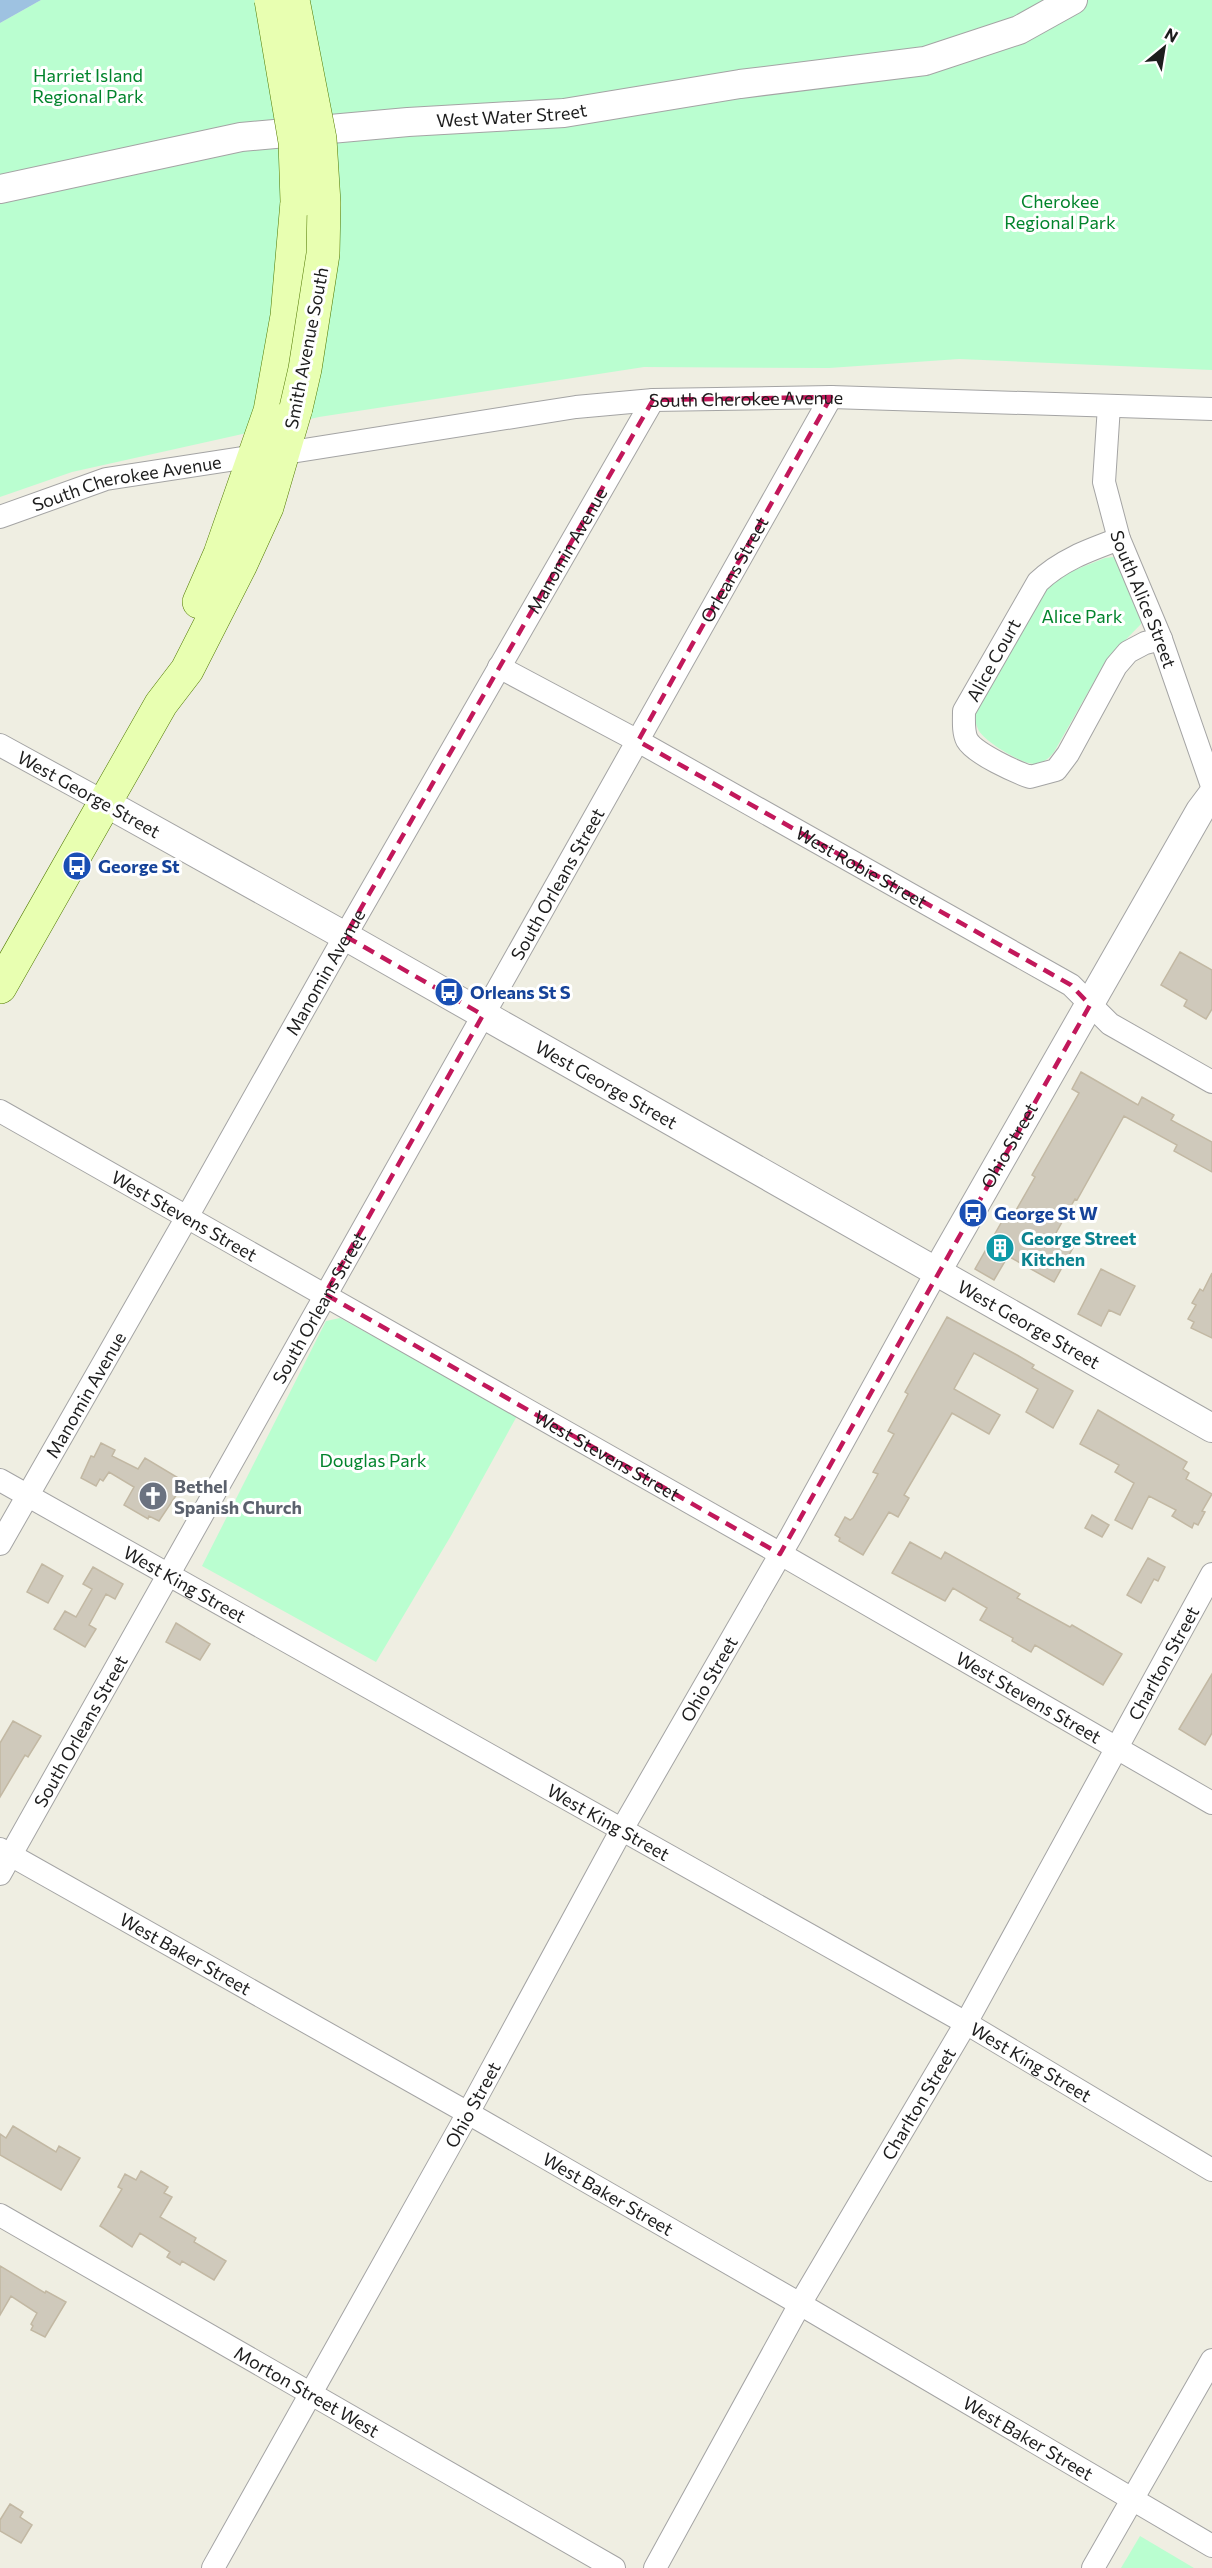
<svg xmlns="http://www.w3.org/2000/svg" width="1212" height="2568" font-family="Commissioner,sans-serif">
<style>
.park{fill:#bafed0}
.water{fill:#9ec2e1}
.building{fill:#cfc9bb;stroke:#c2b8a3;stroke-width:1.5}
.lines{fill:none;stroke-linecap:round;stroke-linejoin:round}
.minor-casing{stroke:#a4a4a4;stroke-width:24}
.tertiary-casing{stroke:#a4a4a4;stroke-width:30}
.secondary-casing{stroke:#4f7800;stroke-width:34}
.minor{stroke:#fff;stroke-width:22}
.tertiary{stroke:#fff;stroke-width:28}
.secondary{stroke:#e8ffb1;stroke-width:33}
.secondary-bridge-casing{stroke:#4f7800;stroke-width:34;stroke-linecap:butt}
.secondary-bridge{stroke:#e8ffb1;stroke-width:33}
.marked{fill:none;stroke:#c2185b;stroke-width:4.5;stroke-dasharray:12 8;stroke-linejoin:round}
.labels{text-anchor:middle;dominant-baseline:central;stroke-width:6;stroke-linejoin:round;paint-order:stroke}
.park-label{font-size:18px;fill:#02842c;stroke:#fff}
.street-label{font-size:18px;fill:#1d1d1d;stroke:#fff}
.transit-label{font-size:18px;font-weight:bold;fill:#164399;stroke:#fff;text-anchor:start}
.culture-label{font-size:18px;font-weight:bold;fill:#0d838f;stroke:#fff;text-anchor:start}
.worship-label{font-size:18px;font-weight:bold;fill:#5b616d;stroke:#fff;text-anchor:start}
</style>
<rect width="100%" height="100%" fill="#efeee2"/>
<path class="park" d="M 41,0 L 1212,0 L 1212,370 L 959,359 L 829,368 L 644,367 L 319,417 L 72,472 L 0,497 L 0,23 Z
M 1113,557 L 1121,561 L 1142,616 L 1141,624 L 1107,659 L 1054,752 C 1049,758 1043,764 1034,764 C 1022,764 983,741 978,729 C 975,723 975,717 976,711 L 1045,587 L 1057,577 L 1105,558 Z
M 340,1318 L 517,1416 L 452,1534 L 376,1662 L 202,1566 L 326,1321 Z
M 1140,2536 L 1194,2568 L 1121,2568 Z"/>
<path class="water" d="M 0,0 L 41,0 L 0,23 Z"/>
<path class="building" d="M 1180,952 L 1212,970 L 1212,1009 L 1206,1019 L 1184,1006 L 1187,1000 L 1161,985 Z
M 1081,1072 L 1138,1105 L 1142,1097 L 1174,1115 L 1171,1120 L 1212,1142 L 1212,1172 L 1174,1151 L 1177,1145 L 1124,1116 L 1077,1200 L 1075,1199 L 1056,1233 L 1075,1244 L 1054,1282 L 1008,1256 L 994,1280 L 975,1269 L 1005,1216 L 1011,1219 L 1035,1177 L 1032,1175 L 1079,1093 L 1072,1089 Z
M 1101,1269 L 1135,1286 L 1120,1315 L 1109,1310 L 1101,1326 L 1078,1314 Z
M 1212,1273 L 1212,1338 L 1191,1328 L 1194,1322 L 1188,1319 L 1196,1305 L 1192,1303 L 1200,1289 L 1203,1291 Z
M 947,1317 L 1017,1355 L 1034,1365 L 1032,1368 L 1073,1391 L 1053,1428 L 1026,1412 L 1038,1389 L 974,1353 L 954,1389 L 1000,1415 L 989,1434 L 952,1413 L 904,1495 L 909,1498 L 898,1517 L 889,1512 L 863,1555 L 839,1541 L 840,1538 L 835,1535 L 845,1517 L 850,1520 L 853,1518 L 878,1474 L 873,1472 L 894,1434 L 888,1431 L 908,1394 L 905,1392 Z
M 1098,1410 L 1187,1462 L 1183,1469 L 1189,1473 L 1186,1479 L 1212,1494 L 1202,1511 L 1205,1512 L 1198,1525 L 1194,1523 L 1192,1528 L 1172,1516 L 1176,1510 L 1149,1496 L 1132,1529 L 1115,1520 L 1134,1483 L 1115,1472 L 1119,1465 L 1080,1444 Z
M 101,1443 L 115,1450 L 112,1456 L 138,1469 L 145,1458 L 185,1482 L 159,1521 L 149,1516 L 148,1519 L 124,1505 L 134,1487 L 109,1472 L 103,1481 L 100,1479 L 96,1486 L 81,1478 L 91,1456 L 94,1457 Z
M 1092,1515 L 1109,1525 L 1102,1537 L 1085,1528 Z
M 910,1542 L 941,1559 L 945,1552 L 1020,1594 L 1017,1598 L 1070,1627 L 1072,1625 L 1122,1654 L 1103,1685 L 1035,1645 L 1031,1652 L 1012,1641 L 1013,1638 L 980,1620 L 987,1608 L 953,1588 L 945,1601 L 892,1573 Z
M 1148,1558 L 1165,1567 L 1158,1581 L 1154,1579 L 1141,1603 L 1127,1595 Z
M 42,1564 L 63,1576 L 48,1603 L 27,1592 Z
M 93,1567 L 123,1584 L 115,1599 L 106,1594 L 89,1625 L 96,1629 L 85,1647 L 54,1629 L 65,1611 L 76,1617 L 92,1589 L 83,1584 Z
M 176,1623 L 210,1644 L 200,1660 L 166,1642 Z
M 1212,1674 L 1212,1733 L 1205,1745 L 1179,1729 Z
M 13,1721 L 41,1736 L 28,1757 L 25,1755 L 0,1797 L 0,1743 Z
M 13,2126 L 56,2152 L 59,2146 L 80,2158 L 61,2190 L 0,2155 L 0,2134 L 6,2138 Z
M 141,2171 L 168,2187 L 164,2193 L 172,2197 L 160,2217 L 196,2238 L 194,2242 L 226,2261 L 214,2280 L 182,2261 L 180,2265 L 167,2257 L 170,2252 L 140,2233 L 132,2247 L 100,2226 L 122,2189 L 118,2187 L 125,2174 L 136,2180 Z
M 0,2266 L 45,2293 L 46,2291 L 66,2302 L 45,2337 L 31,2330 L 33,2326 L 31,2324 L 37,2313 L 11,2296 L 0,2315 Z
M 10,2504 L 23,2512 L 20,2517 L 32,2525 L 21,2543 L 0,2531 L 0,2520 Z"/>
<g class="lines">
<g class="minor-casing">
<g id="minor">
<path id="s1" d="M 1109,406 L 1104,482 L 1119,539 L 1161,639 L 1212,786"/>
<path id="s2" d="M 285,453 L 576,407 L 653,400 L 831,397 L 1212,409"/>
<path id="s3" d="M 0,517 L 106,479 L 255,456"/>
<path d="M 1119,539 C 1089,550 1061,560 1038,582 L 964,711 C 964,721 963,732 967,740 C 975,754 1016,772 1030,777 L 1056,770 L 1068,754 L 1116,666 L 1128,652 L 1145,643 L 1161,639"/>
<path id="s4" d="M 499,667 L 638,741 L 1071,985 L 1110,1024 L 1212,1082"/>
<path d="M 0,745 L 106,803"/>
<path id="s5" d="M 0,1111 L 765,1545 L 1212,1803"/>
<path id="s6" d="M 0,1480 L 966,2023 L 1212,2170"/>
<path id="s7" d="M 0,1544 L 187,1217 L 345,936 L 653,400"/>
<path id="s8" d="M 0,1849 L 468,2113 L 800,2304 L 1212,2546"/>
<path id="s9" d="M 0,1874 L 831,397"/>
<path id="s10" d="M 0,2215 L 614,2568"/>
<path id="s11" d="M 213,2568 L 468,2113 L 621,1831 L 791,1536 L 936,1273"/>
<path id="s12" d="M 655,2568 L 800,2304 L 966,2023 L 1212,1574"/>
<path d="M 1093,2568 L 1212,2360"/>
</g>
</g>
<g class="tertiary-casing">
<g id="tertiary">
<path id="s13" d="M 0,189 L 241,137 L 408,122 L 564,113 L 740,84 L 925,61 L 1019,30 L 1073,0"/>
<path id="s14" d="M 106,803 L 345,936 L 1212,1428"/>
<path id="s15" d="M 936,1273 L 1200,811 L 1212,795"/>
</g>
</g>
<g class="secondary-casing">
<path id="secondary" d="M 199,602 L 220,554 L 270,411 L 287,316 L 297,202
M 0,987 L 161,704 L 187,670 L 241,564 L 267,507 L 296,408"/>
</g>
<use href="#minor" class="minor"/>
<use href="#tertiary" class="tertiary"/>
<use href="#secondary" class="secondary"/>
<g class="secondary-bridge-casing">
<path id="secondary-bridge" d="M 271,0 L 295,142 L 297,202
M 293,0 L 320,139 L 324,203 L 323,254 L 305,369 L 296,408"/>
</g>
<use href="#secondary-bridge" class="secondary-bridge"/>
</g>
<path class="marked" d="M 831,397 L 638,741 L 1071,985 L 1090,1005 L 780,1554 L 325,1294 L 483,1015 L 345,936 L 653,400 Z"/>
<defs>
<g id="bus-disc" transform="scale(1.5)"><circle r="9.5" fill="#1a4fb4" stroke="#fff"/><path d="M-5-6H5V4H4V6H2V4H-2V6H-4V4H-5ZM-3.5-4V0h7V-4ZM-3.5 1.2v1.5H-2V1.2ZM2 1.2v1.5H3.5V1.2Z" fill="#fff"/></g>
<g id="building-disc" transform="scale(1.5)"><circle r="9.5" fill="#0f9aa8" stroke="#fff"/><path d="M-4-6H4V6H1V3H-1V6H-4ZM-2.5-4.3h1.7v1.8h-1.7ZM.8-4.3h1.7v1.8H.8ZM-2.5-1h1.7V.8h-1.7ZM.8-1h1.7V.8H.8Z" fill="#fff"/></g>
<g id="church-disc" transform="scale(1.5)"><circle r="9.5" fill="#6b7280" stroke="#fff"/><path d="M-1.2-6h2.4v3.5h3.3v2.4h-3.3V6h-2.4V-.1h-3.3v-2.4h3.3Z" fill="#fff"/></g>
</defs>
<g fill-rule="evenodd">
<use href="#bus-disc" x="77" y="866"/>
<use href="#bus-disc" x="449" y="992"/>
<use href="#bus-disc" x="973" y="1213"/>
<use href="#building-disc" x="1000" y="1248"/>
<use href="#church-disc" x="153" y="1496"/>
</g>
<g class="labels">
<g class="park-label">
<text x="88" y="75">Harriet Island<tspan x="88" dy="21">Regional Park</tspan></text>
<text x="1060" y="201">Cherokee<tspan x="1060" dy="21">Regional Park</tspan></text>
<text x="1082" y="616">Alice Park</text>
<text x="373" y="1460">Douglas Park</text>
</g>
<g class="street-label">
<text stroke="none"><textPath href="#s13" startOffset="518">West Water Street</textPath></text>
<text transform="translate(306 348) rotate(-79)">Smith Avenue South</text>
<text stroke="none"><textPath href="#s2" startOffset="465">South Cherokee Avenue</textPath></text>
<text stroke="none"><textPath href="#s3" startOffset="132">South Cherokee Avenue</textPath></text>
<text stroke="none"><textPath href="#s7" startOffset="1144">Manomin Avenue</textPath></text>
<text stroke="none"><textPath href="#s9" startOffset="1497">Orleans Street</textPath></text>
<text stroke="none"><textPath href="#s1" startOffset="200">South Alice Street</textPath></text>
<text transform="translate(993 660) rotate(-61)">Alice Court</text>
<text transform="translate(89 794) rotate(29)">West George Street</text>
<text stroke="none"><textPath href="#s4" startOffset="414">West Robie Street</textPath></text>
<text stroke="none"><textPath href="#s9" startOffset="1136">South Orleans Street</textPath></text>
<text stroke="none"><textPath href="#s7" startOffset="658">Manomin Avenue</textPath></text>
<text stroke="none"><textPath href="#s14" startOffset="574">West George Street</textPath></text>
<text stroke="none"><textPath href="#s15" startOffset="147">Ohio Street</textPath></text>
<text stroke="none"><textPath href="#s5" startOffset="212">West Stevens Street</textPath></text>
<text stroke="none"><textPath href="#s9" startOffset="650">South Orleans Street</textPath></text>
<text stroke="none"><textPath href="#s14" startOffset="1060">West George Street</textPath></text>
<text stroke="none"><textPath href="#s7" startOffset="172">Manomin Avenue</textPath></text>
<text stroke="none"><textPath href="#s5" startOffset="698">West Stevens Street</textPath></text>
<text stroke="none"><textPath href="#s6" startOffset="212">West King Street</textPath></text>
<text stroke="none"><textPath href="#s12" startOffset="1038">Charlton Street</textPath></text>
<text stroke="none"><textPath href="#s11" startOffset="1018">Ohio Street</textPath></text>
<text stroke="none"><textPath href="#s5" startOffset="1184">West Stevens Street</textPath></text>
<text stroke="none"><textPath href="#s9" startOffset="164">South Orleans Street</textPath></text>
<text stroke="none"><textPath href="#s6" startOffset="698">West King Street</textPath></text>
<text stroke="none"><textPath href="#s8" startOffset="213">West Baker Street</textPath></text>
<text stroke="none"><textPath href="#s6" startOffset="1184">West King Street</textPath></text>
<text stroke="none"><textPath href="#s11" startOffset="531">Ohio Street</textPath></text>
<text stroke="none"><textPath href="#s12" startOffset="534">Charlton Street</textPath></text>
<text stroke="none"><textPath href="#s8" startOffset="699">West Baker Street</textPath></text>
<text stroke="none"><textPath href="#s10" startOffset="354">Morton Street West</textPath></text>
<text stroke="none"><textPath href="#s8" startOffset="1185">West Baker Street</textPath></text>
</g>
<g class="transit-label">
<text x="98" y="866">George St</text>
<text x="470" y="992">Orleans St S</text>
<text x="994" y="1213">George St W</text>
</g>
<g class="culture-label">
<text x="1021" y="1238">George Street<tspan x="1021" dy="21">Kitchen</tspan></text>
</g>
<g class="worship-label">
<text x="174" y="1486">Bethel<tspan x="174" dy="21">Spanish Church</tspan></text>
</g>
</g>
<g transform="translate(1164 48) rotate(30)" stroke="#ffffff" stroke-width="4.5" paint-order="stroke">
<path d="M0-4.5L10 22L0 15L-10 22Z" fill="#1d1d1d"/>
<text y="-9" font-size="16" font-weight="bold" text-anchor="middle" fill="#1d1d1d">N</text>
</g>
</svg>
